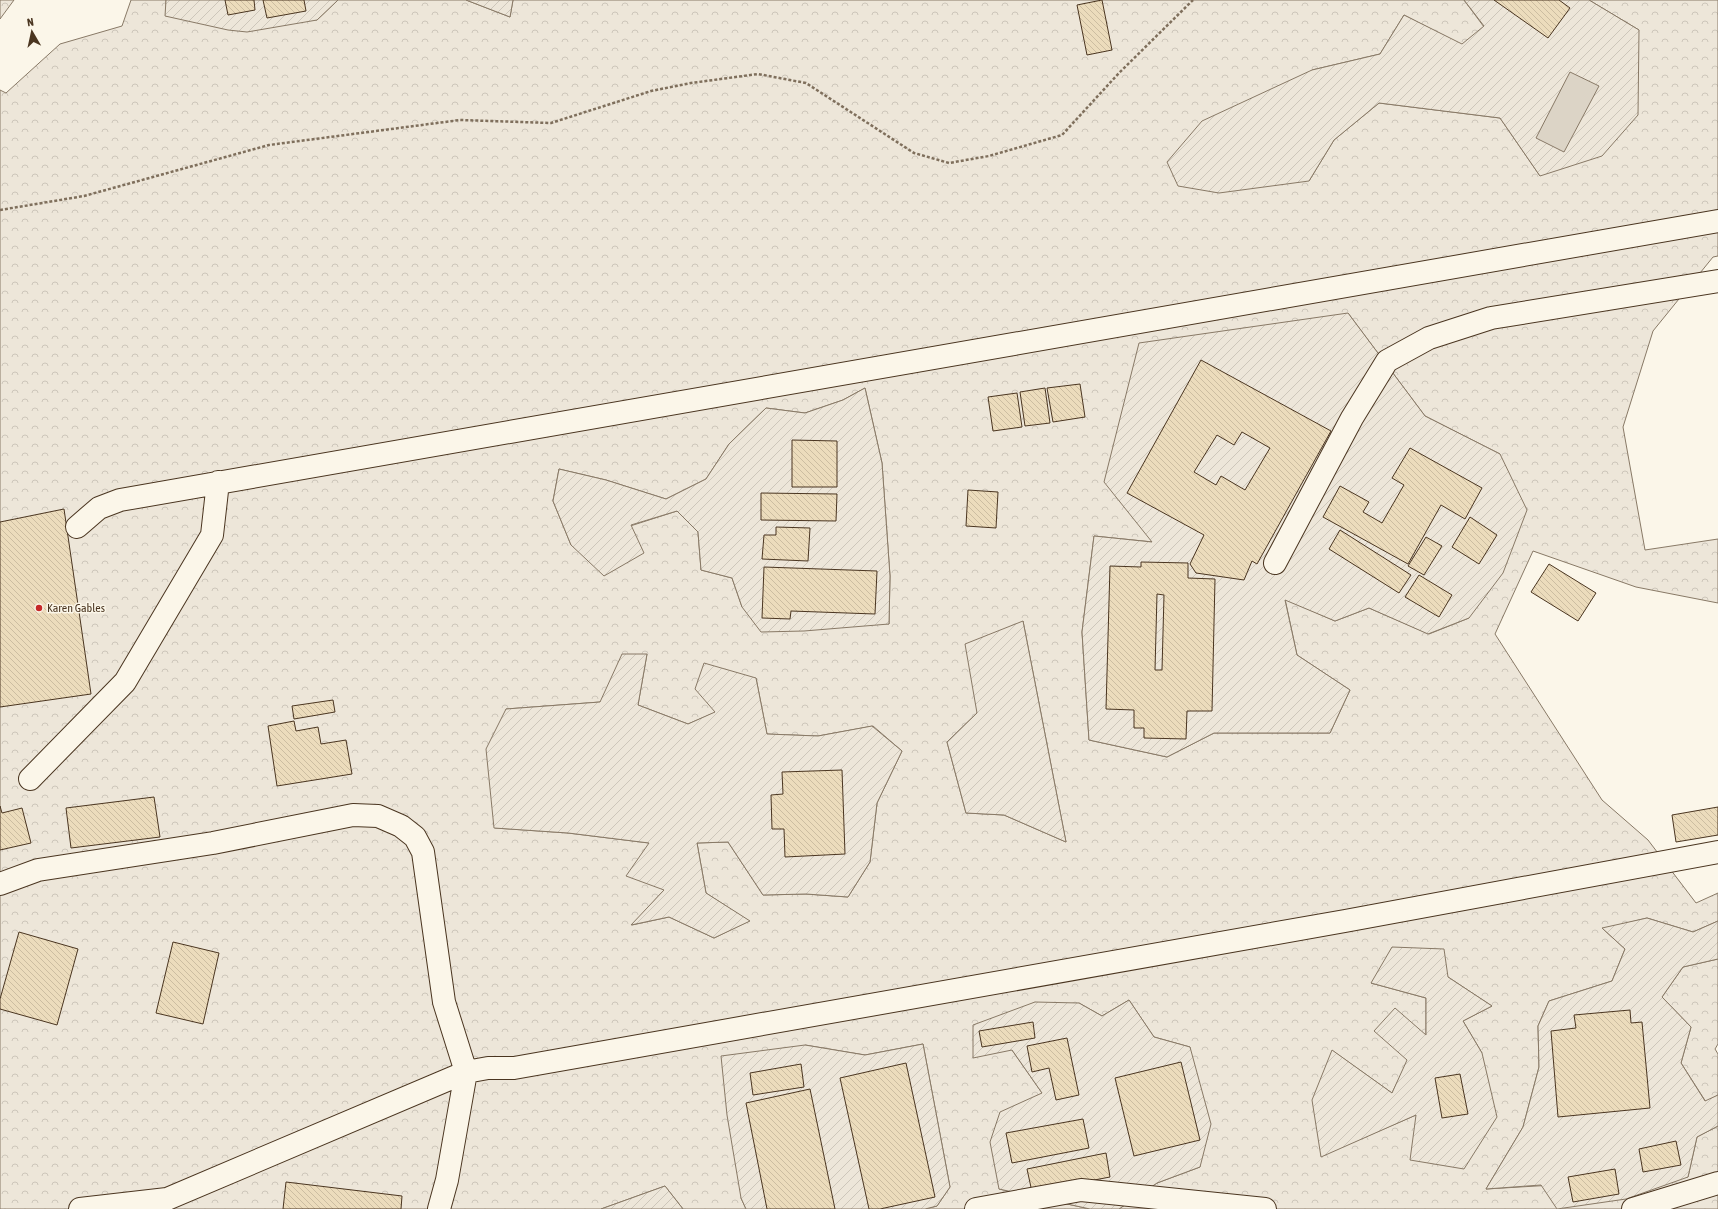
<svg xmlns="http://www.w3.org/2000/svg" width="1718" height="1209" font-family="'Asap Condensed',sans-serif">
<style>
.forest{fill:url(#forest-crowns);stroke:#887966;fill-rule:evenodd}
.garden{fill:url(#garden-furrows);stroke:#887966}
.water{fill:#dcd4c6;stroke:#887966}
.building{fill:url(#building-back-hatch);stroke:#4a3520;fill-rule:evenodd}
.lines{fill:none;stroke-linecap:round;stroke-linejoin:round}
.minor-casing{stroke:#4a3520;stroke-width:24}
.path{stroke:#7f6f5c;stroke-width:2.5;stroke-dasharray:3 2;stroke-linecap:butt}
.minor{stroke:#fbf6e9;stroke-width:22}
.poi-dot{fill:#c62828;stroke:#fbf6e9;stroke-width:1.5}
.labels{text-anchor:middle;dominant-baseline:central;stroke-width:3;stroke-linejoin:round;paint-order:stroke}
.poi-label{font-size:12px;fill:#4a3520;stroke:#fbf6e9;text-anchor:start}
</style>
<defs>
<pattern id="forest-crowns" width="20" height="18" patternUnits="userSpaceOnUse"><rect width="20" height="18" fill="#ede6d9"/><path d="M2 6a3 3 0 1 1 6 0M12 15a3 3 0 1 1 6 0" fill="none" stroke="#cdc6ba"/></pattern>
<pattern id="garden-furrows" width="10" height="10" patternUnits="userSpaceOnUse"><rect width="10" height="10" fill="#ede6d9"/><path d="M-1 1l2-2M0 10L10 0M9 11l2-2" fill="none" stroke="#cdc6ba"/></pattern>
<pattern id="building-back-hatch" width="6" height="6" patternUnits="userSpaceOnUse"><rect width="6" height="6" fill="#ecdcbc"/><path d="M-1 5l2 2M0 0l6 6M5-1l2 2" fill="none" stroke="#ccbda1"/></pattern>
</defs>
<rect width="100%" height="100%" fill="#fbf6e9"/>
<path class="forest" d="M 0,0 L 14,0 L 0,19 Z
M 131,0 L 166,0 L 166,16 L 317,20 L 338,0 L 466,0 L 510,17 L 513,0 L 1464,0 L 1484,27 L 1462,45 L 1404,15 L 1380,54 L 1312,70 L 1309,181 L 1334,140 L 1379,103 L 1500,118 L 1540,176 L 1639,30 L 1589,0 L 1718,0 L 1718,256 L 1713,257 L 1653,331 L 1623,427 L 1645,550 L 1718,539 L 1718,603 L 1636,587 L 1533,551 L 1495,634 L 1602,800 L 1648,840 L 1696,903 L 1718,893 L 1718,921 L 1693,932 L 1647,918 L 1603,929 L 1625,949 L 1612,981 L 1549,1001 L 1538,1026 L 1539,1067 L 1523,1127 L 1486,1189 L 1688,1177 L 1697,1137 L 1718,1126 L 1718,1209 L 1119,1209 L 1157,1183 L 1200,1167 L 1190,1047 L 1154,1037 L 1129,1000 L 1102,1016 L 1079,1003 L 1012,1050 L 1042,1093 L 999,1189 L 1090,1209 L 925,1209 L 937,1206 L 950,1187 L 923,1044 L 865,1055 L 805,1045 L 741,1198 L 746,1209 L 683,1209 L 665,1186 L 601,1209 L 0,1209 L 0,90 L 6,93 L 60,44 L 122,26 ZM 1348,313 L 1425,416 L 1500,454 L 1469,618 L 1429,634 L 1369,608 L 1335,621 L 1285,599 L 1297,655 L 1350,690 L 1330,733 L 1214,733 L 1167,757 L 1089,740 L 1082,632 L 1094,536 L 1153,542 ZM 865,388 L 882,463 L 890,576 L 889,624 L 742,607 L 732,578 L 701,570 L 698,532 L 677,511 L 571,545 L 553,501 L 559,469 L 606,480 L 666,499 L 706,479 L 729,444 L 766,408 L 805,413 L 843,400 ZM 1023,621 L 1066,842 L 1004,815 L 966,813 L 947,742 L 977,713 ZM 647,654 L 638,705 L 688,724 L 716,712 L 756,678 L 767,734 L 818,736 L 873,726 L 902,751 L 877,803 L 870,862 L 848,897 L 806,894 L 763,895 L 728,842 L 697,843 L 706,893 L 749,921 L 714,938 L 669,917 L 632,925 L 664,890 L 649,843 L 568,833 L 495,828 L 506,709 L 600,702 ZM 1448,977 L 1492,1006 L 1463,1021 L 1482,1053 L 1416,1115 L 1321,1156 L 1333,1051 L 1392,1093 L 1408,1060 L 1426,1036 L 1426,998 L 1371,983 Z
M 1718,959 L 1718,1044 L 1715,1049 L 1718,1054 L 1718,1095 L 1706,1102 L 1681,1063 L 1691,1027 L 1662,997 L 1683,967 Z"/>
<path class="garden" d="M 166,0 L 338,0 L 317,20 L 247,32 L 228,30 L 165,16 Z
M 466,0 L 513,0 L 510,17 Z
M 1464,0 L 1589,0 L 1639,30 L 1638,115 L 1602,156 L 1540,176 L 1500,118 L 1379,103 L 1334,140 L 1309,181 L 1219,193 L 1178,186 L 1167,162 L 1202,121 L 1312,70 L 1380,54 L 1404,15 L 1462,44 L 1484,26 Z
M 1348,313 L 1425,416 L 1500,454 L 1527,510 L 1503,573 L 1469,618 L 1428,634 L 1369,608 L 1335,621 L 1285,600 L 1297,655 L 1350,690 L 1330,733 L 1214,733 L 1167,757 L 1089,740 L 1082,632 L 1094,536 L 1152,542 L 1104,482 L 1139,343 Z
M 865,388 L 882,463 L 890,576 L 889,624 L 804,631 L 761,632 L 742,607 L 732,578 L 701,570 L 698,532 L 677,511 L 631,525 L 644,553 L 604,576 L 571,545 L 553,501 L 559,469 L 606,480 L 666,499 L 706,479 L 729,444 L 766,408 L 805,413 L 843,400 Z
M 1023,621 L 1066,842 L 1004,815 L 966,813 L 947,742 L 977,713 L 965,644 Z
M 622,654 L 647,654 L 638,705 L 688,724 L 715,712 L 695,689 L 704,663 L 756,678 L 767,734 L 818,736 L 872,726 L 902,751 L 877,803 L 870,862 L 848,897 L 806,894 L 763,895 L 728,842 L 697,843 L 706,893 L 750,921 L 714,938 L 669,917 L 631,925 L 664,890 L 626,876 L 649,843 L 568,833 L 494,828 L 486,749 L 506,709 L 600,702 Z
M 1647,918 L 1693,932 L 1718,921 L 1718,959 L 1683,967 L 1662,997 L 1691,1027 L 1681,1063 L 1705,1101 L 1718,1095 L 1718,1126 L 1697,1137 L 1688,1177 L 1626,1199 L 1557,1209 L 1541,1185 L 1486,1189 L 1523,1127 L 1539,1067 L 1538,1026 L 1549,1001 L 1612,981 L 1625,949 L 1602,928 Z
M 1392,947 L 1444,949 L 1448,977 L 1492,1006 L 1463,1021 L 1482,1053 L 1497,1117 L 1464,1169 L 1410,1160 L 1416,1115 L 1321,1157 L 1312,1100 L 1332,1050 L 1392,1093 L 1407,1060 L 1374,1031 L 1395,1008 L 1426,1035 L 1426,998 L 1371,983 Z
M 1129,1000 L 1154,1037 L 1190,1047 L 1211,1124 L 1200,1167 L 1157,1183 L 1119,1209 L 1090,1209 L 999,1189 L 990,1142 L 1000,1112 L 1042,1093 L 1012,1050 L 973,1058 L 973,1025 L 1035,1002 L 1079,1003 L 1102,1016 Z
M 923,1044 L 950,1187 L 937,1206 L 925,1209 L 746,1209 L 741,1198 L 727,1115 L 721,1056 L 805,1045 L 865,1055 Z
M 665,1186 L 683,1209 L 601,1209 Z"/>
<path class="water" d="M 1570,72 L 1599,86 L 1564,152 L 1536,138 Z"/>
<path class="building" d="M 225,0 L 254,0 L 255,10 L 228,15 Z
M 263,0 L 304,0 L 306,11 L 267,18 Z
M 1102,0 L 1112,50 L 1087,55 L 1077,5 Z
M 1494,0 L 1559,0 L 1570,8 L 1548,38 Z
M 1201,360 L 1331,431 L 1257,564 L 1252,561 L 1244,580 L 1196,573 L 1190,564 L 1204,535 L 1127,493 ZM 1242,432 L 1270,448 L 1245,490 L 1221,476 L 1216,485 L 1194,472 L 1217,435 L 1234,445 Z
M 1080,384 L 1085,417 L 1053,422 L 1047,388 Z
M 1045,388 L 1050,423 L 1025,426 L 1020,392 Z
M 1017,393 L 1022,427 L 993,431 L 988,397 Z
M 792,440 L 837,441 L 837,487 L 792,487 Z
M 1410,448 L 1482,488 L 1465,519 L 1441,505 L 1408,564 L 1323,517 L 1340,486 L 1369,502 L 1363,512 L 1382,523 L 1404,485 L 1392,478 Z
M 968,490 L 998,492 L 996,528 L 966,526 Z
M 761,493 L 837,494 L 836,521 L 761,520 Z
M 64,509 L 91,694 L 0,707 L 0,522 Z
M 1470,517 L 1497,535 L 1479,564 L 1452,547 Z
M 776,527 L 810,528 L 808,561 L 762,559 L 764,535 L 776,535 Z
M 1340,530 L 1411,575 L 1399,593 L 1329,549 Z
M 1426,537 L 1442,546 L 1424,575 L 1408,566 Z
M 1141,562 L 1188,563 L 1188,578 L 1215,579 L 1212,711 L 1187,711 L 1186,739 L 1144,738 L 1144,728 L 1134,728 L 1134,710 L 1106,709 L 1110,566 L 1141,567 ZM 1157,594 L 1164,595 L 1162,670 L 1155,670 Z
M 1549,564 L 1596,593 L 1578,621 L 1531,592 Z
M 764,567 L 877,571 L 875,614 L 791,611 L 790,619 L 762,618 Z
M 1419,575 L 1452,595 L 1439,617 L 1405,597 Z
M 333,700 L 335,712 L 294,719 L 292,706 Z
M 294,721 L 296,731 L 318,727 L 321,744 L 346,740 L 352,774 L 277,786 L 268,726 Z
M 842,770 L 845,854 L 785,857 L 784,829 L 772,829 L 771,795 L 783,794 L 782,772 Z
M 154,797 L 160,837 L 71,848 L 66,808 Z
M 0,806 L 2,813 L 22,808 L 31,843 L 0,850 Z
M 1718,807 L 1718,835 L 1676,842 L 1672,815 Z
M 19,932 L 78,949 L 57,1025 L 0,1009 L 0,999 Z
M 173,942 L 219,953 L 203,1024 L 156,1013 Z
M 1630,1010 L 1631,1023 L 1642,1022 L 1650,1108 L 1558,1117 L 1551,1031 L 1576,1028 L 1574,1015 Z
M 1033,1022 L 1035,1038 L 982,1047 L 979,1031 Z
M 1067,1038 L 1079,1095 L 1056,1100 L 1049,1068 L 1032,1072 L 1027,1046 Z
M 1181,1062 L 1200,1140 L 1134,1156 L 1115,1078 Z
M 906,1063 L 935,1197 L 880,1209 L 869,1209 L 840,1078 Z
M 801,1064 L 804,1087 L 753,1095 L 750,1073 Z
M 1460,1074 L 1468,1114 L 1442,1118 L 1435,1078 Z
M 810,1089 L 835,1209 L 767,1209 L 746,1103 Z
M 1083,1119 L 1089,1148 L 1012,1163 L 1006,1133 Z
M 1676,1141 L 1681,1165 L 1643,1172 L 1639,1149 Z
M 1106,1153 L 1110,1177 L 1032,1192 L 1027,1169 Z
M 1615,1169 L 1619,1194 L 1573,1202 L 1568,1177 Z
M 286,1182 L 402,1196 L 401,1209 L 283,1209 Z"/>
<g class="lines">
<g class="minor-casing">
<path id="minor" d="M 77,527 L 99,508 L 120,500 L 1718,221
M 1275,563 L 1352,418 L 1387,361 L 1429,338 L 1491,318 L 1718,281
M 30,779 L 125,682 L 212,535 L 218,482
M 0,884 L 38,870 L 213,843 L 353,815 L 378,816 L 401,826 L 415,837 L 423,852 L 444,1002 L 466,1072 L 447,1180 L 439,1209
M 80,1209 L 167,1199 L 466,1072 L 488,1068 L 514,1068 L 1345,921 L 1718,852
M 976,1209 L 1081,1190 L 1265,1209
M 1633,1209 L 1718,1183"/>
</g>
<path class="path" d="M 0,210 L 84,196 L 269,145 L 460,120 L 551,123 L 651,91 L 691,83 L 758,74 L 806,83 L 914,153 L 949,163 L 989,156 L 1062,135 L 1119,73 L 1193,0"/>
<use href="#minor" class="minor"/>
</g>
<circle class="poi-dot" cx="39" cy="608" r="4"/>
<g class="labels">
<g class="poi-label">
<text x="47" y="608">Karen Gables</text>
</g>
</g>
<g transform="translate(32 32) rotate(351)" stroke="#fbf6e9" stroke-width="3" paint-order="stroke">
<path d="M0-3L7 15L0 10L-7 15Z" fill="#4a3520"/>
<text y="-6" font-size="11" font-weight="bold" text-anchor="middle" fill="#4a3520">N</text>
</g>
</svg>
